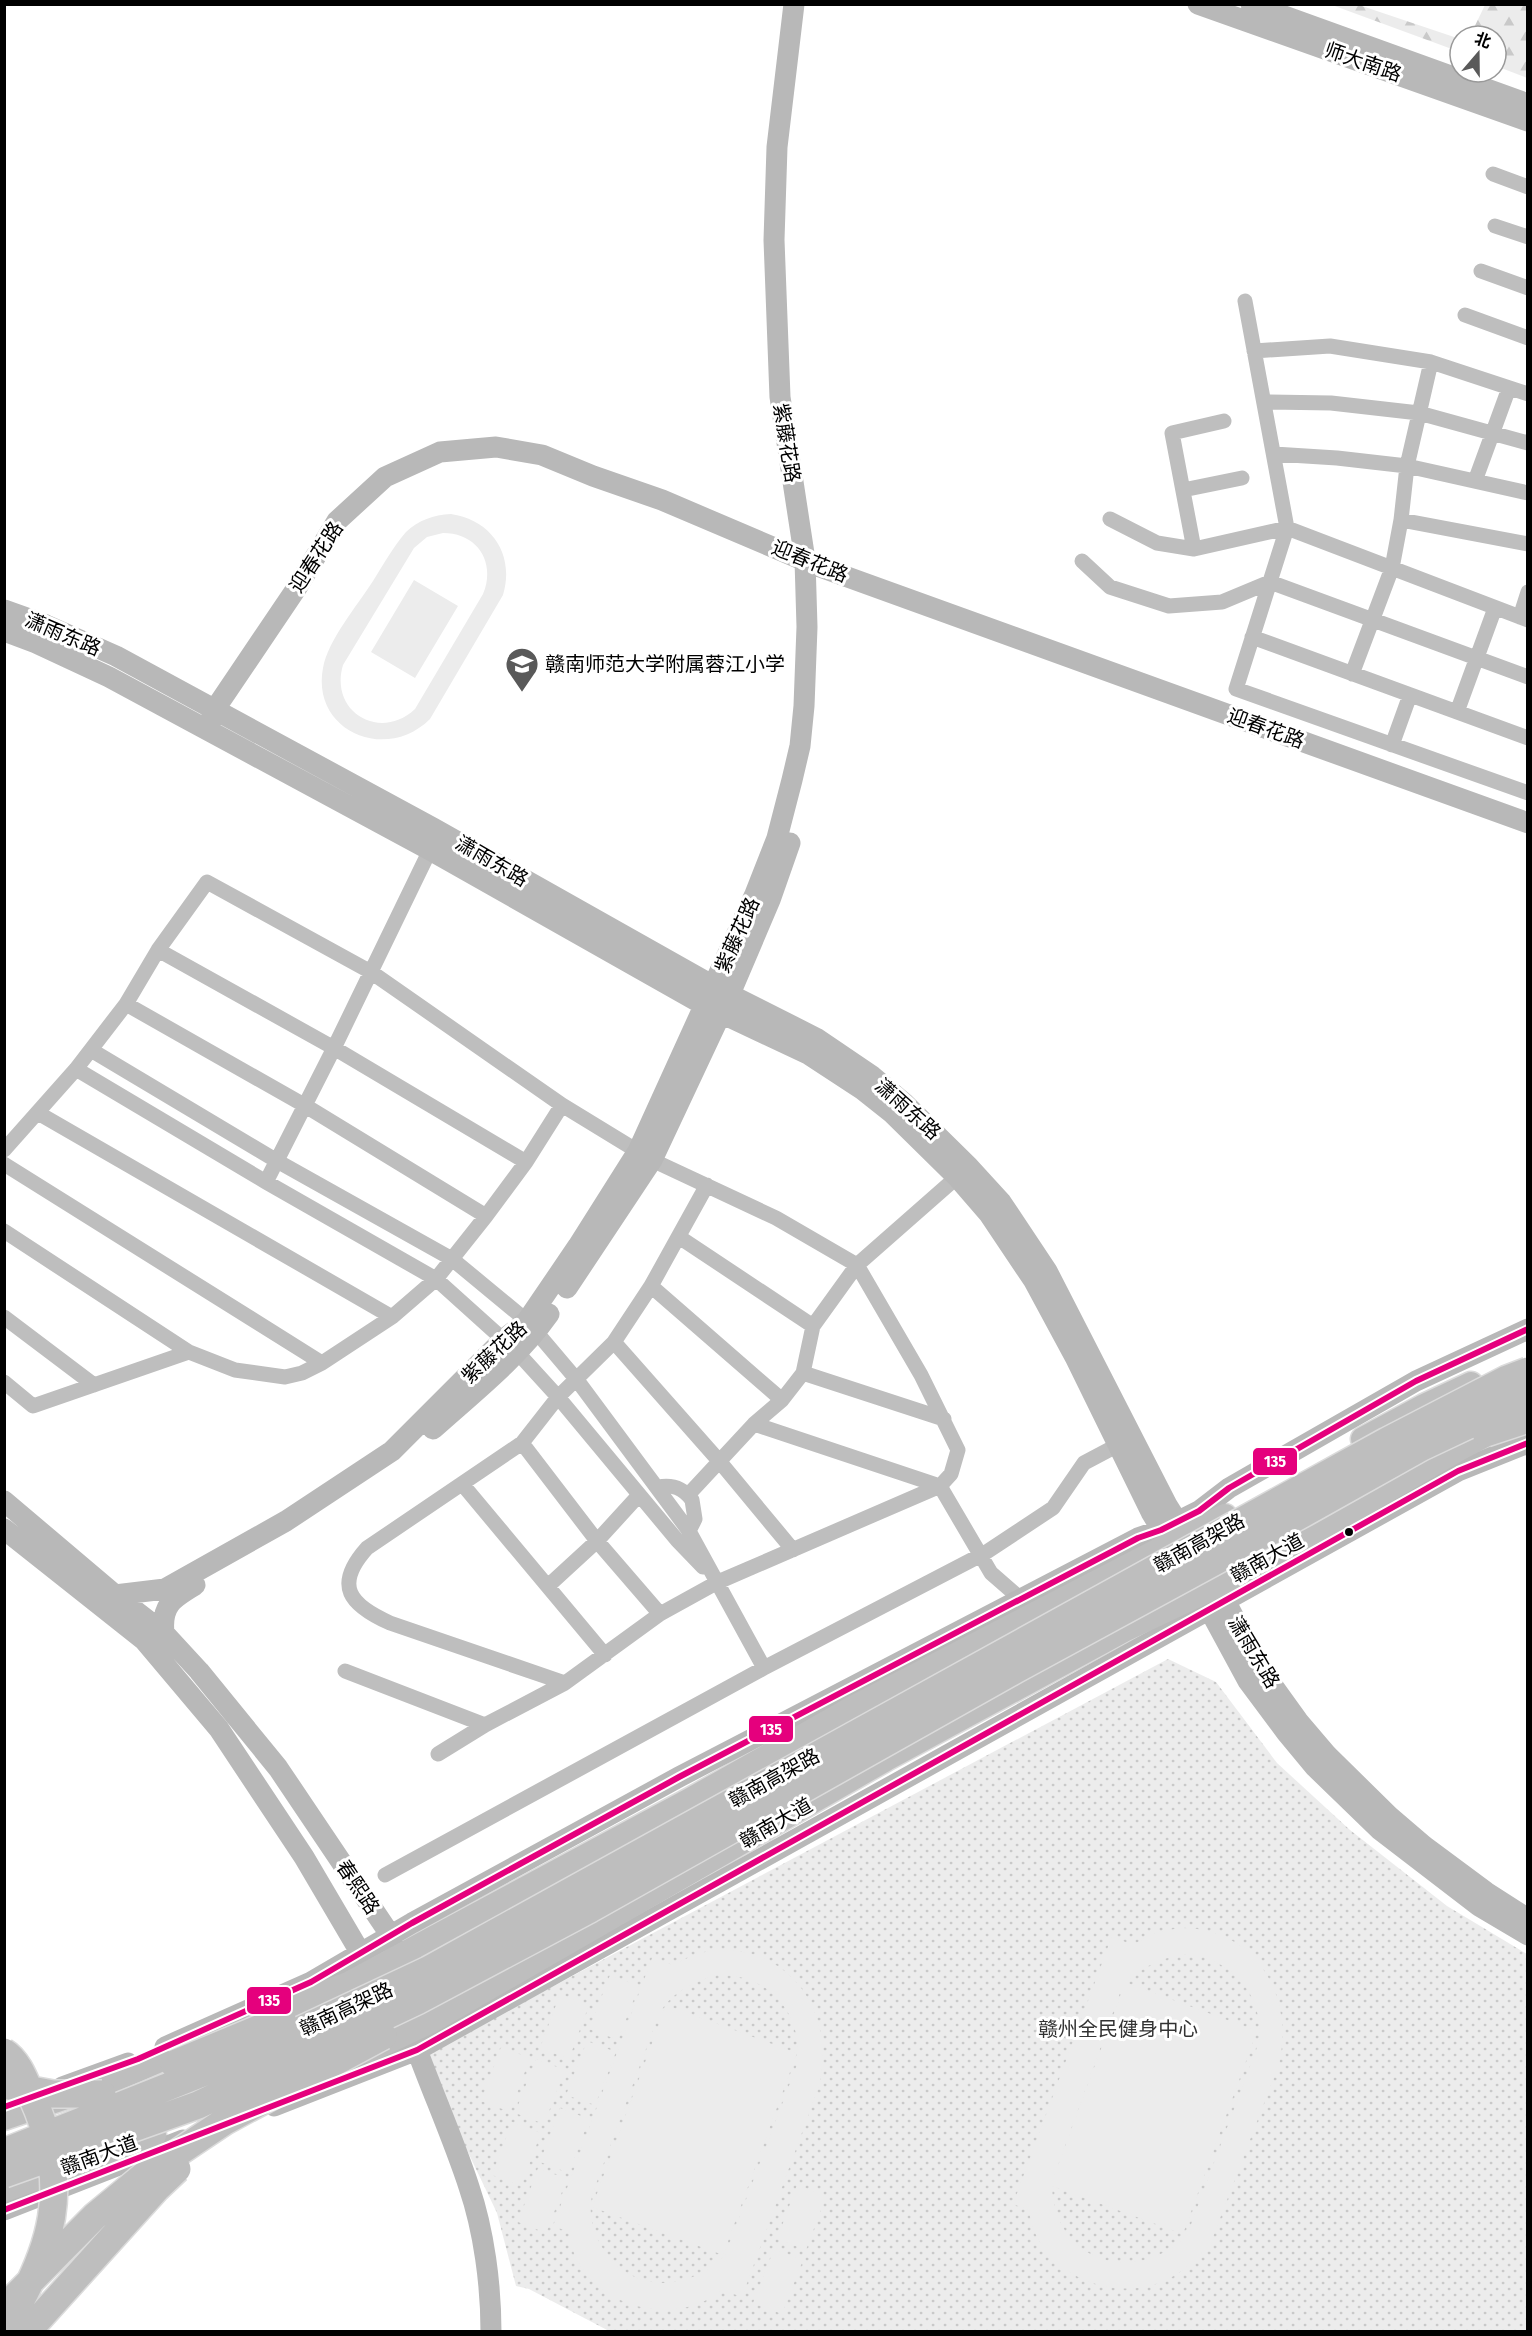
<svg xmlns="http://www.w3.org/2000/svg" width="1532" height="2336" font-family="'Fira Sans Condensed','Noto Sans SC',sans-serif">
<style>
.green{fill:url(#green-dots)}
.forest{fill:url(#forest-firs)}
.pitch{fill:#ececec;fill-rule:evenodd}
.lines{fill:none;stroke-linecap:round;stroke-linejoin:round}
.primary-casing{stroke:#dbdbdb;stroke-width:27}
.street{stroke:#bebebe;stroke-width:15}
.secondary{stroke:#b8b8b8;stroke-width:21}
.primary{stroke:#bebebe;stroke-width:24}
.highway-bridge-casing{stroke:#dbdbdb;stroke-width:30;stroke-linecap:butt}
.highway-bridge{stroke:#bebebe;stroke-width:27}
.bus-1-casing{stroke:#fff;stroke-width:10}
.bus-1{stroke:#e5007d;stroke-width:6}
.bus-dot{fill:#000;stroke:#fff;stroke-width:2}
.labels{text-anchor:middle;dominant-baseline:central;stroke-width:6;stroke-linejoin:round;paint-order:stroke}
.street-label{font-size:20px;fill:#000;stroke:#fff}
.poi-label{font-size:20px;fill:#000;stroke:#fff;text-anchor:start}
.park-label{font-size:20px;fill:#333;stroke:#fff}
.line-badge{stroke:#fff;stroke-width:2}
.badge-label{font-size:16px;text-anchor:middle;font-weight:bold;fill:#fff}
</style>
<defs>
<pattern id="green-dots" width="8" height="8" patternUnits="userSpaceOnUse" patternTransform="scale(1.5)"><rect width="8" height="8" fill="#ececec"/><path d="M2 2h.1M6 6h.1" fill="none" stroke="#c9c9c9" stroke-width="1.8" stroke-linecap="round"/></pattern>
<pattern id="forest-firs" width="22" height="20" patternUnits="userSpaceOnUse" patternTransform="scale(1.5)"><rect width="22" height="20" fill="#ececec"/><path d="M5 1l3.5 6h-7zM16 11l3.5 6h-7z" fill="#c9c9c9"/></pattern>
</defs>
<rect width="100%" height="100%" fill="#fff"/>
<path class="green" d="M 1168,1659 L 1216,1682 L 1277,1763 L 1350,1830 L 1447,1906 L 1527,1954 L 1527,2331 L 609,2331 L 529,2289 L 516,2286 L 497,2213 L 422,2056 Z"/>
<path class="forest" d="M 1332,5 L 1359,5 L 1460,39 L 1460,52 Z
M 1485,5 L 1527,5 L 1527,78 L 1496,66 L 1496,36 L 1470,36 Z"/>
<path class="pitch" d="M 451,514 C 492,520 515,555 503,595 L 430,719 C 386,763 311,731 323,668 C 328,640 357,606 373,581 C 383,565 393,547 406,532 C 419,520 433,515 451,514 ZM 443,533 C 478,533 496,563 483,594 L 415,709 C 380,742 329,712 343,665 L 414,548 L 427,537 Z
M 414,580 L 458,606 L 415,678 L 371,652 Z
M 1180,1928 C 1255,1927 1295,1995 1279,2064 L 1211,2242 C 1196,2261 1176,2279 1152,2285 C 1101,2300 1035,2267 1029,2210 L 1013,2204 L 1112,1936 L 1132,1945 L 1157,1932 ZM 1192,1954 C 1235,1963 1264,1996 1259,2042 L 1187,2235 C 1135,2287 1054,2262 1052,2186 L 1183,2234 L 1257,2031 L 1127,1983 C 1142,1965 1169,1955 1192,1954 ZM 1123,1989 L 1053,2179 L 1120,1993 Z
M 720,1950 C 795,1949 836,2017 819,2086 L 742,2297 L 722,2290 C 670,2333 576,2302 569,2232 L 553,2226 L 652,1958 L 673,1965 L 698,1953 ZM 717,1975 C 768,1973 802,2012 798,2062 L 725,2255 C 686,2295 625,2294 598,2240 C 591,2225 589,2211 592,2195 L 659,2014 C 672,1992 693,1982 717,1975 Z
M 610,1975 L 639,1986 L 618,2040 L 589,2029 Z
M 560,1994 L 589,2005 L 569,2059 L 540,2048 Z
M 666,2005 L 797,2053 L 723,2255 L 592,2207 Z
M 587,2041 L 616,2052 L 595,2105 L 566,2095 Z
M 501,2047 L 530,2058 L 510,2112 L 481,2101 Z
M 536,2059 L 565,2070 L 544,2124 L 515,2113 Z
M 560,2108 L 589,2119 L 569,2173 L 540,2162 Z
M 512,2122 L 541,2133 L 521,2186 L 492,2175 Z
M 538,2168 L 567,2179 L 546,2233 L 518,2222 Z
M 797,2185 L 826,2196 L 806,2250 L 777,2239 Z
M 774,2249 L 803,2260 L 782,2314 L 753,2303 Z"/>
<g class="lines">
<g class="primary-casing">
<path id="primary" d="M 1363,1439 L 1424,1406 L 1471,1384
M 258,2018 L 348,1984 L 690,1800 L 851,1709 L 1225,1516
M 368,2051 L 429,2022 L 886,1759 L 1124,1630 L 1238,1576 L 1455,1451 L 1504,1425
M 4,2118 L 102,2085 L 190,2047
M 4,2190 L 154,2135"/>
</g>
<path class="street" d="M 1493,174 L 1528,187
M 1495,226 L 1528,237
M 1481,271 L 1528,288
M 1245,301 L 1287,528 L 1236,689 L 1528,793
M 1465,315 L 1528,338
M 1254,351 L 1330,346 L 1431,362 L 1528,394
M 1264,402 L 1331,403 L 1419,413 L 1528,443
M 1274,454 L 1337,458 L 1407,466 L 1528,493
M 1475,481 L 1509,388
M 1183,490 L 1242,478
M 1110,519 L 1157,543 L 1194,549 L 1287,528 L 1528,620
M 1401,520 L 1528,544
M 1194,549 L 1172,433 L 1224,421
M 1082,561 L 1110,587 L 1169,606 L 1222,602 L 1270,582 L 1528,677
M 1520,617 L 1528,592
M 1252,637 L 1528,738
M 1352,674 L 1392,568 L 1401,520 L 1407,466 L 1431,362
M 1457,712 L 1495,608
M 1392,745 L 1410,695
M 158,950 L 334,1048 L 526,1162
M 126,1004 L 304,1105 L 486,1216
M 91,1050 L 277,1161 L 452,1259 L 527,1321 L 577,1380 L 689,1531 L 764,1668
M 76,1069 L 266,1182 L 436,1279 L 517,1352 L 558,1397 L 677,1540 L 703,1567
M 38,1113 L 392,1317
M 4,1150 L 76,1069 L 126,1004 L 158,950 L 207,882 L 371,972 L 562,1105 L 652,1160 L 776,1218 L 857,1265 L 921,1375 L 958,1450 L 951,1474 L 940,1486 L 718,1582 L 660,1614 L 565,1683 L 485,1725 L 438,1754
M 4,1164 L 322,1363
M 266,1182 L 334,1048 L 430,850
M 4,1231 L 189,1352 L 235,1370 L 285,1377 L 302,1373 L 322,1363 L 392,1317 L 436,1279 L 486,1216 L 526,1162 L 562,1105
M 679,1237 L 813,1326
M 651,1286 L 782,1400
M 4,1317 L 94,1385
M 614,1342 L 720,1462 L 793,1550
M 803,1373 L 944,1419
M 4,1382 L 33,1406 L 189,1352
M 754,1424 L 940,1486 L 991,1573 L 1022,1600
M 522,1443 L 597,1541 L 660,1614
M 463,1485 L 605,1655
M 658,1487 C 673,1484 683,1488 692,1500 L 695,1519 L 689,1531
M 688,1495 L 754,1424 L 782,1400 L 803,1373 L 813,1326 L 857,1265 L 965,1170
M 548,1586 L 597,1541 L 639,1495
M 345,1671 L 485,1725
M 565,1683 L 390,1623 C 350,1605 333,1586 367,1548 L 522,1443 L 558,1397 L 614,1342 L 651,1286 L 707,1185
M 385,1875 L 764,1668 L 985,1553 L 1053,1508 L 1084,1463 L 1118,1445"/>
<path class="secondary" d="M 1198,4 L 1528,121
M 1251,4 L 1528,104
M 4,610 L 46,625 L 116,656 L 433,828 L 715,987 L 816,1038 L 872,1076 L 904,1103 L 969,1167 L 1001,1202 L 1047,1271 L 1167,1505 L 1217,1585 L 1262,1671 L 1298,1721 L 1327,1755 L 1389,1816 L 1424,1846 L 1486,1892 L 1528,1919
M 4,631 L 36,643 L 109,677 L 430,850 L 706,1006 L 808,1054 L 863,1090 L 892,1113 L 957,1177 L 989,1214 L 1034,1281 L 1075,1357 L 1151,1512 L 1209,1609 L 1248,1681 L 1286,1732 L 1315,1767 L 1380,1830 L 1479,1906 L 1528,1935
M 210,721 L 215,709 L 296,589 L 337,521 L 385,477 L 440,452 L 496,447 L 542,455 L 593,476 L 662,500 L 817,566 L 1528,823
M 567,1288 L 652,1160 L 730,994 L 770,900 L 790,843
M 433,1429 C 473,1393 518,1358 549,1314
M 4,1501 L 115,1595 L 164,1633 L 199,1671 L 278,1768 L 391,1936 L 395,1948
M 4,1529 L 144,1640 L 219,1729 L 304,1857 L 367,1964
M 115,1595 L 165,1589 L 286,1521 L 392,1451 L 504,1339 L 527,1321 L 578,1246 L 638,1151 L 755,894 L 777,838 L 792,780 L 800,746 L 804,706 L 807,627 L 805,560 L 780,397 L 774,240 L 777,147 L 794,4
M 164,1633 C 161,1605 173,1598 195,1585
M 415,2037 L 417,2050 C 434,2096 454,2141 469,2187 C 484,2231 491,2285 491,2332
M 165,2047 L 311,1982 L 412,1923 L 679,1777 L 1138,1538 L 1161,1530 L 1199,1511 L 1229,1488 L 1416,1381 L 1528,1329
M 62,2087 L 128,2063
M 274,2106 L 417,2050 L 1458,1471 L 1528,1443
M 4,2210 L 183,2140"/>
<use href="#primary" class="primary"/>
<g class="highway-bridge-casing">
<path id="highway-bridge" d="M 1486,1433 L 1528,1419
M 4,2052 C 19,2061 26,2084 33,2099 C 72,2186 53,2251 4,2329
M 174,2064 L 282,2019
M 4,2085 L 53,2094 L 102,2094
M 4,2152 L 245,2056 L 428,1970 L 1387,1441 L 1507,1379 L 1528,1371
M 4,2174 L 198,2105 L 417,2001 L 590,1909 L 1015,1670 L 1306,1512 L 1422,1447 L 1528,1397
M 4,2308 L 95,2216 L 146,2174 L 225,2121 L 383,2036
M 27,2332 L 157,2188 L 177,2169"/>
</g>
<use href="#highway-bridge" class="highway-bridge"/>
<g class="bus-1-casing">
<path id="bus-1" d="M 4,2107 L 138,2059 L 311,1982 L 412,1923 L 679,1777 L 1138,1538 L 1161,1530 L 1199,1511 L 1229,1488 L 1416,1381 L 1528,1329
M 4,2210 L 417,2050 L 1458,1471 L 1528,1443"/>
</g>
<use href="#bus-1" class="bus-1"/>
</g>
<defs>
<g id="school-pin" transform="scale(1.725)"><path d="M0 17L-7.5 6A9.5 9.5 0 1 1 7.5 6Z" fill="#595959" stroke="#fff"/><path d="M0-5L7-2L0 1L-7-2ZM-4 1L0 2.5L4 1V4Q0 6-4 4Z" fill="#fff"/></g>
</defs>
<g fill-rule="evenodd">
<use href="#school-pin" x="522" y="664"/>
</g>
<circle class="bus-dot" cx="1349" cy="1532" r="5"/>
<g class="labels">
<g class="street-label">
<text transform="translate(1363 62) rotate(19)">师大南路</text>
<text transform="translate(787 443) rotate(81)">紫藤花路</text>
<text transform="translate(316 557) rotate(-57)">迎春花路</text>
<text transform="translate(810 561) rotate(22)">迎春花路</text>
<text transform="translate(63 634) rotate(23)">潇雨东路</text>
<text transform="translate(1266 728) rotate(20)">迎春花路</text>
<text transform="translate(492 861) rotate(30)">潇雨东路</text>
<text transform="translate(737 935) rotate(-66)">紫藤花路</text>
<text transform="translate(908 1109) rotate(42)">潇雨东路</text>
<text transform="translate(494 1352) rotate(-43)">紫藤花路</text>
<text transform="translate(1199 1543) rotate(-29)">赣南高架路</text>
<text transform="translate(1267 1558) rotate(-29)">赣南大道</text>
<text transform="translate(1254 1652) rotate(59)">潇雨东路</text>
<text transform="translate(774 1778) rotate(-29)">赣南高架路</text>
<text transform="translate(776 1823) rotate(-30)">赣南大道</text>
<text transform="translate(358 1887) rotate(56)">春熙路</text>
<text transform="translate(346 2009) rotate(-25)">赣南高架路</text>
<text transform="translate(99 2155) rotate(-20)">赣南大道</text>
</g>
<g class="poi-label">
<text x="545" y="664">赣南师范大学附属蓉江小学</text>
</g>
<g class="park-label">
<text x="1118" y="2029">赣州全民健身中心</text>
</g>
</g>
<g class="line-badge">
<rect x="1252" y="1447" width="46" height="29" rx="6" fill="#e5007d"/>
<rect x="748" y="1715" width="46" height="28" rx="6" fill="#e5007d"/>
<rect x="246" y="1986" width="46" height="29" rx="6" fill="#e5007d"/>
</g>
<g class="badge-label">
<text x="1275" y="1467">135</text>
<text x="771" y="1735">135</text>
<text x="269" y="2006">135</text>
</g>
<rect width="1532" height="2336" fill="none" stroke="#000000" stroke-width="12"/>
<g transform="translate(1478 54) rotate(20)"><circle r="28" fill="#ffffff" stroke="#999999" stroke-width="1.5"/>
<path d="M0-4.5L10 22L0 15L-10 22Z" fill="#595959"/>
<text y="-9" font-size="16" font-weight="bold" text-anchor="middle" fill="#000000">北</text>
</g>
</svg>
